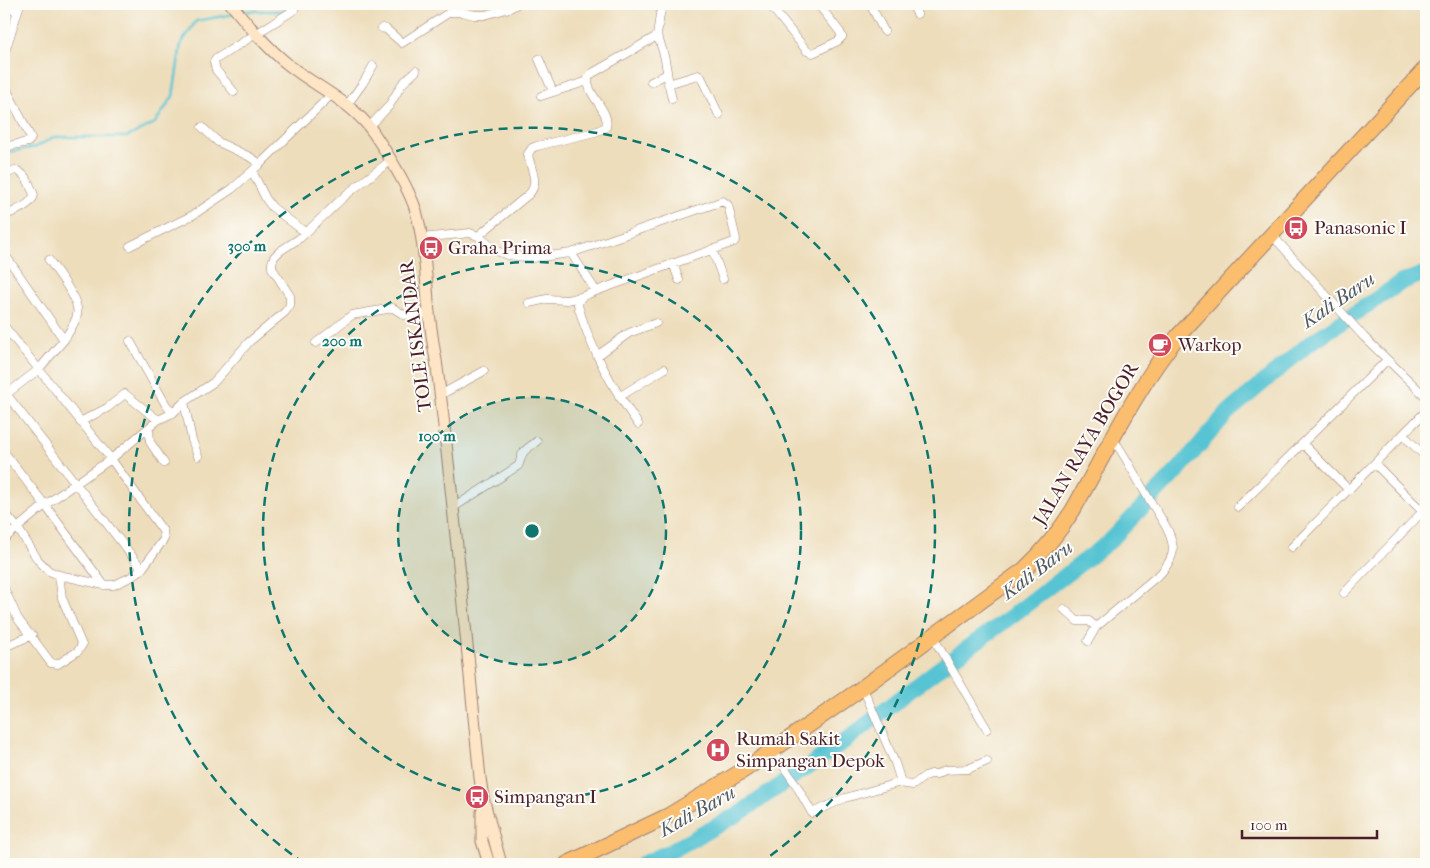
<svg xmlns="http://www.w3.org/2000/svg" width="1430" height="868" font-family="'IM FELL French Canon',serif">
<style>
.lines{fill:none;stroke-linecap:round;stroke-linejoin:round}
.stream{stroke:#59c4d3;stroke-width:2.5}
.river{stroke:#59c4d3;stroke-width:16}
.street-casing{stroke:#9c7e73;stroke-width:9}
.secondary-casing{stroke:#9c7e73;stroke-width:13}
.highway-casing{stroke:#9c7e73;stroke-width:17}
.street{stroke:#fff;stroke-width:8}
.secondary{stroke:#fde5c5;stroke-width:11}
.highway{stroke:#fbbe6e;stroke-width:15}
.ring{fill:none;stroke:#0f766e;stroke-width:2.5;stroke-dasharray:9 6}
.labels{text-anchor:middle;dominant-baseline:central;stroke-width:4;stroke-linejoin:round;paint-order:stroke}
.poi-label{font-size:19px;fill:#4a1f2b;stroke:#fdfcf7;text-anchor:start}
.street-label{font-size:19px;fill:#4a1f2b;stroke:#fdfcf7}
.water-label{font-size:20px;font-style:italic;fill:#4f5966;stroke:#fdfcf7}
.centre{fill:#0f766e;stroke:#fdfcf7;stroke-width:2.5}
.ring-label{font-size:15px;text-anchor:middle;font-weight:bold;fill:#0f766e;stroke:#fdfcf7;stroke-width:4;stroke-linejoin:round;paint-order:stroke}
</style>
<rect width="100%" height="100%" fill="#fdfcf7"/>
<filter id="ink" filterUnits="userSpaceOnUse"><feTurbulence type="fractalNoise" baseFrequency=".02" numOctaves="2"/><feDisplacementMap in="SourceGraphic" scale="10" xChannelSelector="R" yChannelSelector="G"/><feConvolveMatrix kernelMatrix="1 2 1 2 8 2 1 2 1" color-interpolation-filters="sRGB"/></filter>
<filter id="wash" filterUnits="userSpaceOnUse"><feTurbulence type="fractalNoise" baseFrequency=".0096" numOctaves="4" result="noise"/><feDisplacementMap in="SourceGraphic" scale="20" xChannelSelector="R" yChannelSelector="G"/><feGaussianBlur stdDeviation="1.12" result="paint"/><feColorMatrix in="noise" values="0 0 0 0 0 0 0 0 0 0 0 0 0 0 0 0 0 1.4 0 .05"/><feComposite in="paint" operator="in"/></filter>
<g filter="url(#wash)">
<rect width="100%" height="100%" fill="#edddbb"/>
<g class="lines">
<path class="stream" d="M 242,12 L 249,11 L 283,11 L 303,4
M 4,153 L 36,147 L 54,137 L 127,137 L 155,123 L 173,96 L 181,44 L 196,21 L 234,14"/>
<path class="river" d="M 642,864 L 671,851 L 740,813 L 841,744 L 933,673 L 1009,618 L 1109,542 L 1179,469 L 1226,414 L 1310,343 L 1402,282 L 1426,273"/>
</g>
</g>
<g filter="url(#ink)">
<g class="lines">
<g class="street-casing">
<path id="street" d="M 5,4 L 17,12
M 769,4 L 807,51 L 813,53 L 838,41 L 842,37 L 840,32 L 818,4
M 870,4 L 884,31
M 912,4 L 917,14
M 382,28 L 386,29 L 402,43 L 450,12 L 462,12 L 474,15 L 485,15 L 510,8 L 517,4
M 657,36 C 668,58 666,77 672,99
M 4,55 L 20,4
M 539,59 L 553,92
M 651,82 L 667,74
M 4,84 L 31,138 L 30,140 L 28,142 L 4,147
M 668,84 L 698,75 L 701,77 L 719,115
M 234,92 L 216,70 L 214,62 L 216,59 L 294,10
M 541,96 L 588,81
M 347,105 L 363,83 L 373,66
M 202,127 L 218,142 L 250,157 L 260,164
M 369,127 L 389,106 L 402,84 L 416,71
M 252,171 L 266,199 L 272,207 L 306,233
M 4,175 L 15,170 C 26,173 30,185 34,195 C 31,206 14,211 4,216
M 1272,235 L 1364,337 L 1426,397
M 478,236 L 528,195 C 541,183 530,169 528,154 L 532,148 L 537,146 L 595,132 L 606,127 C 611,111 586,95 588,78 L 591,74 L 657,36 L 660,14 L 663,4
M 421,238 L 470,233 L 478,236 L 497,251 L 507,255 L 533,258 L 571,253 L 723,201 L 728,205 L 736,239 L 734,242 L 596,291 L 571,253
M 130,246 L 193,215 L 232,189 L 260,164 L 332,94
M 712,249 L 723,279
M 4,253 L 64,340 L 38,370 L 4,396
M 49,260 C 57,272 81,301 77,315 C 75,324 69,332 64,340
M 673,263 L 679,280
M 581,297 L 578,304 L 579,309 C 592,352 613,388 638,424
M 529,303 L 547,299 L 567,300 L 581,297 L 596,291
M 4,326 L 111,459 L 163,531 L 164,539 L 142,569 L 131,577 L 114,585 L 104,585 L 59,575 L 49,571 L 38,560 L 17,527 L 4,512
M 130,341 L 166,405 L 173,413
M 316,343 L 352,315 L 393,308 L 404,315 L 429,314
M 597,356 L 629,333 L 656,323
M 4,391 L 142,569
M 440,395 L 484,371
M 619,397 L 664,369
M 184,402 L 192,440 L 198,456
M 80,422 L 107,408 L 125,394 L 158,420
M 149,428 L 150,442 L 164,463
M 1403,435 L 1426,457
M 1303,444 L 1349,490
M 4,452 L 45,505 L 104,585
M 1375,464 L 1423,512
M 454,507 L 518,466 C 521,462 520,457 523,453 C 526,448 533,445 537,441
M 1238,507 L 1387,360
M 4,539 L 45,505 L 111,459 L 158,420 L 173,413 L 184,402 L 214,382 L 249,342 L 285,312 L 290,305 L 290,296 L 272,268 L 272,263 L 274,257 L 280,251 L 300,238 L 347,194 L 390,161
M 1292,547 L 1426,411
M 4,588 L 18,619 L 51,663 L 58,664 L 78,651 L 82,645 L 62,598 L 59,575
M 1344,593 L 1426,508
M 1064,609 L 1077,621 L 1089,621 L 1096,627
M 1088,641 L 1096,627 L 1161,573 C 1167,566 1173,558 1173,549 C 1172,533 1162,520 1154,507 C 1141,487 1131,466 1118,446 L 1113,440
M 937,644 L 987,729
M 4,647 L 32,635
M 866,695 L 895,763 L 901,782
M 777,757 L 795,783 L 812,813 L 845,798 L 901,782 L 905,784 L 913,785 L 925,776 L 931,774 L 937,774 L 945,770 L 968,769 L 987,761"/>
</g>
<g class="secondary-casing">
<path id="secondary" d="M 231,4 C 249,26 267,48 290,66 C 318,88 352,102 373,132 C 387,153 409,188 416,211 C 425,244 426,280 429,313 C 431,329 433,345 436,360 C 454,499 466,639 480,778 L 483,798 L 501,864
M 482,812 L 482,841 L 489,864"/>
</g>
<g class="highway-casing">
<path id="highway" d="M 567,864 L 668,816 L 744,770 L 855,693 L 1025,569 C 1044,551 1059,532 1073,510 C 1106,452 1136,388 1178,336 L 1426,68"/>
</g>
<use href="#street" class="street"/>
<use href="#secondary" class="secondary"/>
<use href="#highway" class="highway"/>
</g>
</g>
<circle cx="532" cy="531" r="134" fill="#0f766e" fill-opacity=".12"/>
<g class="ring">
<circle cx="532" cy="531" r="134"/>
<circle cx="532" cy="531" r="269"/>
<path d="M304 863A403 403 0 1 1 760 863"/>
</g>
<defs>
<g id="bus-disc" transform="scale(1.25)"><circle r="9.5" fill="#d1495b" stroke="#fdfcf7"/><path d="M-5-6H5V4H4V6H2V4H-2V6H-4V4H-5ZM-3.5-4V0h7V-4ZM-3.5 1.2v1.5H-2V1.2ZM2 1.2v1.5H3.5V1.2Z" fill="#fff"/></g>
<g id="cafe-disc" transform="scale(1.25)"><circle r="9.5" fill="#d1495b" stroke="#fdfcf7"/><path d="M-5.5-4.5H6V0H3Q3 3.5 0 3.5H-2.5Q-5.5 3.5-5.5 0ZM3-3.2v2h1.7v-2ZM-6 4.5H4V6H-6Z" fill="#fff"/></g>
<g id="hospital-disc" transform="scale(1.25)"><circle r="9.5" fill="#d1495b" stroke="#fdfcf7"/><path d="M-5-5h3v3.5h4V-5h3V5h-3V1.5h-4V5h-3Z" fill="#fff"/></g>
</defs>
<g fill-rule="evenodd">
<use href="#bus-disc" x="1296" y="228"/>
<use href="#bus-disc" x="431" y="248"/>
<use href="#cafe-disc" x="1160" y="345"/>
<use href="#hospital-disc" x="718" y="750"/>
<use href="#bus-disc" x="477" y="797"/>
</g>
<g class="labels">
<g class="poi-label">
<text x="1314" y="228">Panasonic I</text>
<text x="448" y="248">Graha Prima</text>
<text x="1178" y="345">Warkop</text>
<text x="736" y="739">Rumah Sakit<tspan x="736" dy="22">Simpangan Depok</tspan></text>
<text x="494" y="797">Simpangan I</text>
</g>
<g class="street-label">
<text transform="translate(416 336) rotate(-97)">TOLE ISKANDAR</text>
<text transform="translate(1086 444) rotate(-59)">JALAN RAYA BOGOR</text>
</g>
<g class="water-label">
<text transform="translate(1338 300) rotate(-34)">Kali Baru</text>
<text transform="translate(1037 570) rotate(-37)">Kali Baru</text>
<text transform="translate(697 811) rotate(-29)">Kali Baru</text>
</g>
</g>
<circle cx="532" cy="531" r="8" class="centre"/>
<g class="ring-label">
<text x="247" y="251">300 m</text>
<text x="342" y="346">200 m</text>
<text x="437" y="441">100 m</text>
</g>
<rect width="1430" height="868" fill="none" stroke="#fdfcf7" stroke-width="20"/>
<path d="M1242 830v8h135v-8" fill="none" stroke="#4a1f2b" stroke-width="2.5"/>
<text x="1250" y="830" font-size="15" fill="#4a1f2b" stroke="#fdfcf7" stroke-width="4" paint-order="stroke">100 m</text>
</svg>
